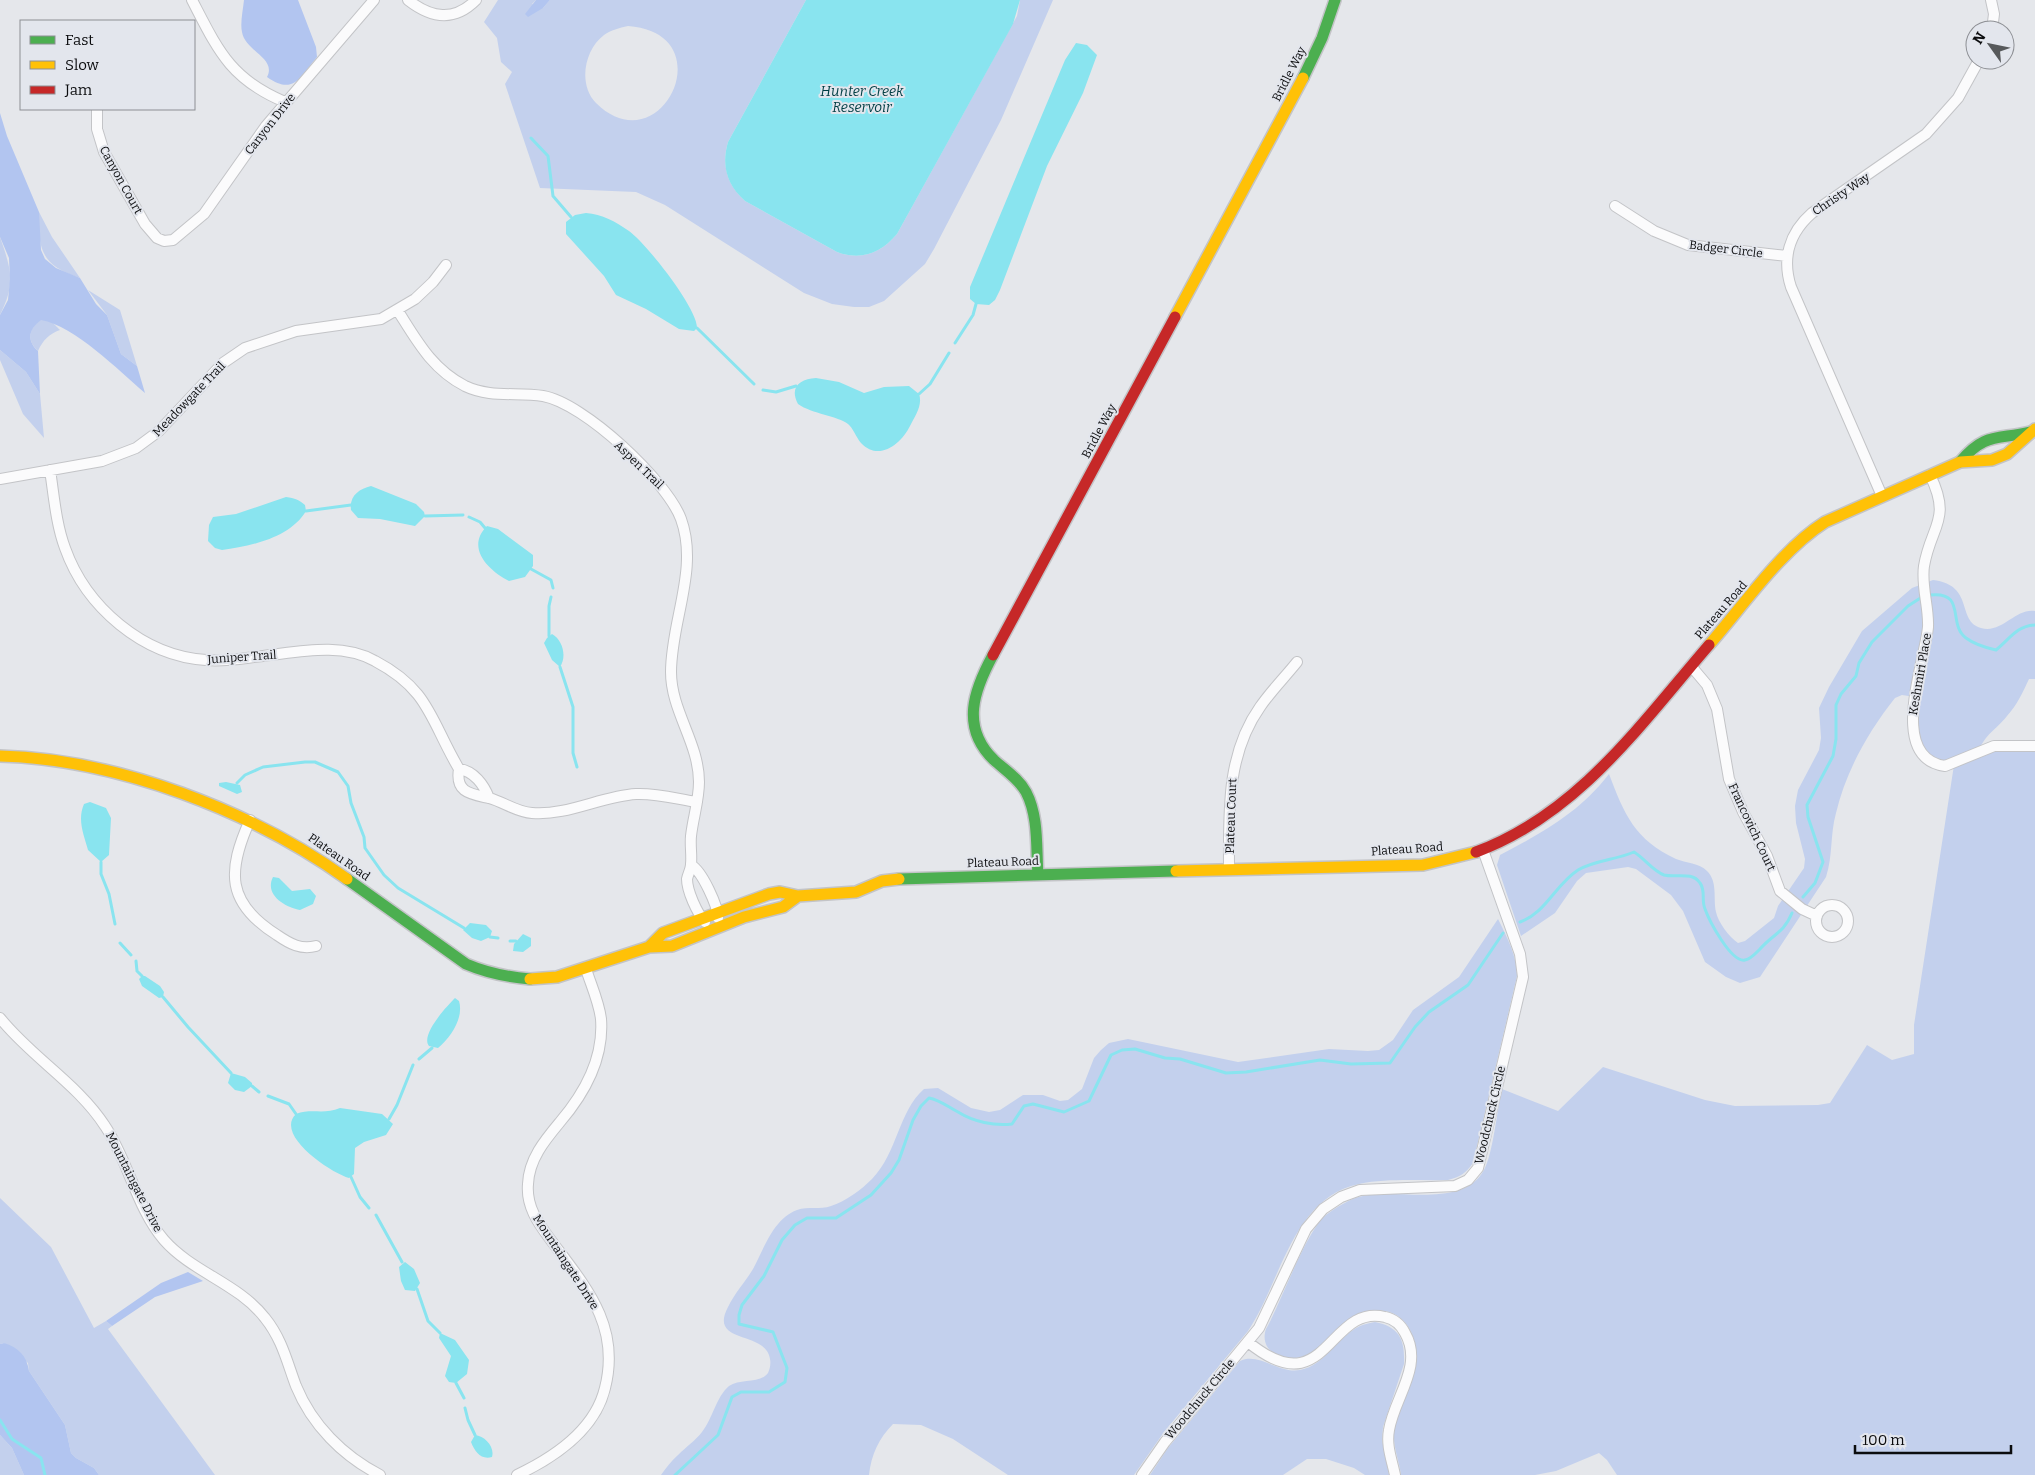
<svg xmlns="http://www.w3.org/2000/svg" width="2035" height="1475" font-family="Bitter,serif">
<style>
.green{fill:#c3d0ed;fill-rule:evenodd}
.forest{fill:#b2c5f0}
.water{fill:#89e4ef}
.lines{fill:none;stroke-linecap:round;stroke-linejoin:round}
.stream{stroke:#89e4ef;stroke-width:3}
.street-casing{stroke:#c3c4c7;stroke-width:12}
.fast-casing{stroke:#c3c4c7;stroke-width:14}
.slow-casing{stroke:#c3c4c7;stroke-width:14}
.jam-casing{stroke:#c3c4c7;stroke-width:14}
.street{stroke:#fbfbfc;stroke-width:10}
.fast{stroke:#4caf50;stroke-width:11}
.slow{stroke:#ffc107;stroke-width:11}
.jam{stroke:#c62828;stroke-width:11}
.labels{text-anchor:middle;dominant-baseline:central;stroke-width:4;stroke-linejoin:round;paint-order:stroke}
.street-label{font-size:12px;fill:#0b0c0e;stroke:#e3e6ed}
.water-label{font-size:14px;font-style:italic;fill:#003e44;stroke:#e3e6ed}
</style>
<rect width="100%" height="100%" fill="#e5e7eb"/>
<path class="green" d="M 498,0 L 536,0 L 532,4 L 543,8 L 550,0 L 806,0 L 728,142 C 721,165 727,185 745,201 L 837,252 C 861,261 881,253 897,234 L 1017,16 L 1020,0 L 1053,0 L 1001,120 L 934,249 L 925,264 L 884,301 L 869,307 L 854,307 L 832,304 L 804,293 L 665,205 L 636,192 L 540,188 L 505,84 L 512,72 L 501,62 L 497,38 L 484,22 ZM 628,26 C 725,33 661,167 596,103 C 578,85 584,50 604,35 C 611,30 619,28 628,26 Z
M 39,212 L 52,237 L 80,278 C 41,265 38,250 39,212 Z
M 0,237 C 11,269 16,283 0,315 Z
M 88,290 L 120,310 L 137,366 L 121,354 L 107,315 Z
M 41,319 L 51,321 L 60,330 C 49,334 43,340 38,351 C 26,340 29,329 41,319 Z
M 0,350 L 26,372 L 40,394 L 44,438 L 23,414 L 0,360 Z
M 1933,580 C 1975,585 1956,621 1981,628 C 2002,634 2015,608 2035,611 L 2035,679 L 2029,679 C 2023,692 2017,705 2007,716 C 1995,731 1986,733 1978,752 L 2035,746 L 2035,1475 L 1617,1475 L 1607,1460 L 1599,1453 L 1556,1471 L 1535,1475 L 1401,1475 C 1399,1459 1391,1443 1395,1426 C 1403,1393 1427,1366 1411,1332 C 1406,1321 1397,1313 1385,1311 C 1340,1305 1339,1344 1305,1356 C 1286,1363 1258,1353 1266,1329 C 1281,1303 1306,1231 1326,1215 C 1337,1207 1349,1199 1363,1196 C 1398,1188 1463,1209 1484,1170 C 1493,1154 1497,1110 1502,1089 L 1558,1111 L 1603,1067 L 1705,1100 L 1735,1106 L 1818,1105 L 1830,1103 L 1867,1045 L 1892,1060 L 1914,1054 L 1914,1025 L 1954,765 L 1945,766 L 1917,746 L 1915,697 L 1902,695 L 1895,698 C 1868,732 1846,771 1836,813 C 1830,834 1833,856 1826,877 L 1760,977 L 1740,983 L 1726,977 L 1705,962 L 1683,911 L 1671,895 L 1636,869 L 1628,867 L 1586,873 L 1577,881 L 1555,913 L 1521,936 L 1497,865 L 1500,855 C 1542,833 1580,812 1609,774 C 1624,814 1635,840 1676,859 C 1686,863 1699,863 1707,871 C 1718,882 1713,898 1716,912 C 1718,922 1729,937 1738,943 L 1745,941 L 1774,918 L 1778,906 L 1804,868 L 1805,859 L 1796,823 L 1795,806 L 1798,790 L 1819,750 L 1821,738 L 1819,708 L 1829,687 L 1862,631 L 1912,588 Z
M 1498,919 C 1507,937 1517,956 1517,976 L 1473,1163 C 1466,1173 1460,1177 1448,1180 C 1419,1181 1388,1178 1359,1184 C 1292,1198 1281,1282 1248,1331 L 1164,1432 L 1134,1475 L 1008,1475 L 953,1439 L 921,1425 L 893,1424 C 879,1438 871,1455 869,1475 L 661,1475 C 666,1468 671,1461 678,1455 C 686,1447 696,1440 702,1432 C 713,1418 716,1397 729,1386 C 740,1378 760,1384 768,1373 C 770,1369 771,1363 770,1359 C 766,1330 708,1345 728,1307 C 735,1293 745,1282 753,1269 C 764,1249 773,1219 797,1210 C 808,1206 820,1210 831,1206 C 845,1202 862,1189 872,1179 C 898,1152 898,1112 924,1089 L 938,1088 L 971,1108 L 989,1112 L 1000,1110 L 1023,1095 L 1043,1095 L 1060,1101 L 1068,1100 L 1082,1089 L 1094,1058 L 1101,1050 L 1109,1043 L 1128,1039 L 1238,1062 L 1329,1049 L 1368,1051 L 1379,1050 L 1393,1040 L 1413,1010 L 1459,977 Z
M 0,1198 L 51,1247 L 94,1328 L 106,1321 L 112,1326 L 108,1329 L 215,1475 L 99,1475 L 94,1468 L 76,1458 L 71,1453 L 65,1425 L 29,1371 L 28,1363 L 4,1343 L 0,1344 Z
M 1375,1322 C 1400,1327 1405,1340 1404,1364 L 1383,1427 L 1382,1440 L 1389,1475 L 1365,1475 L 1354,1468 L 1326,1459 L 1307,1459 L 1283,1475 L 1150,1475 L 1168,1448 L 1240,1361 C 1259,1352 1279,1374 1300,1370 C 1326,1365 1337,1337 1360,1326 C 1364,1324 1370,1323 1375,1322 Z
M 0,1435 L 12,1448 L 24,1475 L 0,1475 Z"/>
<path class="forest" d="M 244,0 L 298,0 L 316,47 L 317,57 C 300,77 294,96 267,77 C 277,58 245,51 242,32 C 240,23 243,10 244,0 Z
M 536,0 L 550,0 L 543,8 L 528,17 L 525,14 Z
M 0,113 L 7,136 L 39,212 L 41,250 L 45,259 L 56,268 L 80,278 L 96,304 L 107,315 L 121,354 L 137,366 L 145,393 C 118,370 75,326 41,320 C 29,329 26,340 38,351 L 40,394 L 26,372 L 0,350 L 0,315 L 8,300 L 10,279 L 9,258 L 0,237 Z
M 188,1272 L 203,1281 L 155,1297 L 112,1326 L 106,1321 L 161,1283 Z
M 4,1343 C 18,1347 27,1356 29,1371 L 65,1425 L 71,1453 L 76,1458 L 94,1468 L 99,1475 L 24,1475 L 12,1448 L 0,1435 L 0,1344 Z"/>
<path class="water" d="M 806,0 L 1020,0 L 1013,24 L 897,234 C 881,253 861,261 837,252 L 745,201 C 727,185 721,166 728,142 Z
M 1076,43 L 1087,45 L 1097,55 L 1083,93 L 1047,166 L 1000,290 L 995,300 L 989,305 L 976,304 L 970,299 L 970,287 L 1065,60 Z
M 586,213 C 602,214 616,222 629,231 C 646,243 698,309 697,328 L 694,331 L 679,329 L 646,309 L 616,295 L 604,276 L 566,234 L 566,222 L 575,215 Z
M 816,378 L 839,382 L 864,393 L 884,387 L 909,386 L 919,394 C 923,405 915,416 910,426 C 901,444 879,462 861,443 C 856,437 853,428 848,424 C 838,416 812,414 798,404 C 789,387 800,379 816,378 Z
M 371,486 L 416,504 L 424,512 L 425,516 L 415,526 L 380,519 L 358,518 L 351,510 C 349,496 359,489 371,486 Z
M 286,497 C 295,498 299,500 305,505 L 306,511 C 290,538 251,546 222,550 L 215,548 L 208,541 L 209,525 L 213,517 L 236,514 Z
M 487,526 L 498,529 L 533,555 L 533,566 L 525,577 L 509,581 C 489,571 465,548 487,526 Z
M 552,634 C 563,640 567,657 560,667 L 552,660 L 544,643 L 547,638 Z
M 226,782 L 240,785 L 242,792 L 237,794 L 219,786 L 219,783 Z
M 90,802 L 106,808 L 111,818 L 109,855 L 101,862 L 88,850 C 84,835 77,820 84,804 Z
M 273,877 L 279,878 L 292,891 L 310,889 L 316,896 L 313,904 L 300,910 C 285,907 264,895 273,877 Z
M 470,923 L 486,925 L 492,931 L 490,937 L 481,941 L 472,938 L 463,930 Z
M 523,934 L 531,938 L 531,946 L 523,952 L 513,951 L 514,944 Z
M 142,976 L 145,976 L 160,986 L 164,992 L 163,997 L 159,998 L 142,986 L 139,979 Z
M 455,998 L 459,1001 C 464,1018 451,1037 438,1048 L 429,1046 C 420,1035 447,1006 455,998 Z
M 231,1073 L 245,1077 L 252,1083 L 252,1086 L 244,1092 L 235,1090 L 228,1083 Z
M 340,1108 L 382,1114 L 393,1124 L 386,1135 L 364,1142 L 355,1148 L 354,1174 L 349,1178 C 331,1173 274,1135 296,1114 C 311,1108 324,1115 340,1108 Z
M 405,1262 L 414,1269 L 420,1283 L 415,1291 L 405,1290 L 401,1281 L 399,1267 Z
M 440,1333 L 455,1340 L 469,1360 L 467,1374 L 456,1383 L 449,1382 L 445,1376 L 451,1356 L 439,1338 Z
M 475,1435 C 485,1436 495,1447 492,1457 C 481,1460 475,1452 471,1442 Z"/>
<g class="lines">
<path class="stream" d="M 531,138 L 548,156 L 553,196 L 571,217
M 697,328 L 754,384
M 955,343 L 973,315 L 976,304
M 763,390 L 776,392 L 796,386
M 919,394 L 930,384 L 949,353
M 306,511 L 351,505
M 425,516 L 463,515
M 469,517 L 480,522 L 485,528
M 531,569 L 551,580 L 553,588
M 1930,595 C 1967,591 1947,624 1966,638 C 1974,644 1987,648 1996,650 C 2010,639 2016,626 2035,625
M 549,636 L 549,606 L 551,597
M 560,667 L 573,707 L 573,753 L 577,767
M 237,783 L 245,775 L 263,767 L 305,762 L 315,762 L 338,772 L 348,786 L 351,803 L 364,837 L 365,848 L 384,875 L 398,888 L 464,928
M 101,862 L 101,874 L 109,894 L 115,924
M 1803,897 L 1815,883 L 1823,862 L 1808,817 L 1807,805 L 1833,756 L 1836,739 L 1836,705 L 1841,694 L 1856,676 L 1859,663 L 1872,642 L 1908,606 L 1922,597
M 1520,922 C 1546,913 1555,885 1578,870 C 1595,860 1616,860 1634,852 C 1644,858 1653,871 1664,875 C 1676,878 1692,871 1700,883 C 1706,891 1701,900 1705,909 C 1709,920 1731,963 1745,960 C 1751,959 1756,953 1760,949 C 1774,933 1783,934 1792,913
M 490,937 L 498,938
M 510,941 L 516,941
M 120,943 L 131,955
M 136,961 L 137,971 L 142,976
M 163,997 L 188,1027 L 231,1073
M 419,1059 L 432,1048
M 252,1086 L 259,1092
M 268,1096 L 289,1104 L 296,1114
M 389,1119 L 397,1105 L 413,1065
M 351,1177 L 360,1197 L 369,1208
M 376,1215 L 402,1262
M 417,1289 L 428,1321 L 440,1333
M 456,1383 L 464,1398
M 465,1408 L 468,1420 L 475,1435
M 0,1420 L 12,1439 L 41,1458 L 45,1475
M 675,1475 L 718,1435 L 732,1397 L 741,1392 L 769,1392 L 785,1382 L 787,1368 L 773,1332 L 739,1324 L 739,1315 L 742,1305 L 764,1276 L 782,1240 L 795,1225 L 807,1218 L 836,1218 L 871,1195 L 891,1173 L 899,1160 L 913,1120 L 921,1106 L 929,1098 C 940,1100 948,1107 958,1112 C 974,1122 994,1126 1012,1124 L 1024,1106 L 1033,1104 L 1064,1112 L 1089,1101 L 1111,1055 L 1122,1050 L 1135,1049 L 1165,1058 L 1180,1059 L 1226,1073 L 1246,1072 L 1320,1060 L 1351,1064 L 1390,1063 L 1415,1027 L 1429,1012 L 1468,985 L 1503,933"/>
<g class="street-casing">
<path id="street" d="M 192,0 C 218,50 230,79 285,102
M 408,0 C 431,18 454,22 476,0
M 1991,0 L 1994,14 L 1992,30
M 97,109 L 97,129 L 104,152 L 145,224 L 157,238 L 164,241 L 173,240 L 204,214 L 266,126 L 374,0
M 1615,206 L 1654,231 L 1688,245 L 1787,256
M 398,311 C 417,341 432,369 465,386 C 490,398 516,392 543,396 C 584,403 667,481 681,519 C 699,569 671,621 671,672 C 671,711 699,743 699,782 C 699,800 693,818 691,836 C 690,846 692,855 691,864 C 691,869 688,874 687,879 C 687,891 697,913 705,922
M 50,470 C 54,496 56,524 65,548 C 86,607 143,656 206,660 C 225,662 244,658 263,656 C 299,652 341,642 375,661 C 430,690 430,720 459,769 C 455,793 471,794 489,798 C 504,802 516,812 532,813 C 567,816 602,796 636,794 C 657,793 677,799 697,802
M 1930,475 C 1952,520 1931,525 1924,566 C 1921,586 1929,607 1928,627 C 1925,662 1887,758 1945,766 L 1994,746 L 2035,746
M 0,479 L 102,461 L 136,448 L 159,431 L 223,363 L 245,348 L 296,331 L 381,319 L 415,299 L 433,282 L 446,265
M 1882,496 L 1791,287 C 1782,259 1789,233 1812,213 L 1926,134 L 1958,98 L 1979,60
M 1691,666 L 1707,685 L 1717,709 L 1729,779 L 1743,812 L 1767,856 L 1780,891 L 1802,909 L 1817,916
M 459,769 C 474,771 484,785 489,798
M 250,820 C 227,871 226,903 277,935 C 290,944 301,950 316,946
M 691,865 C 702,871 718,906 718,918
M 1229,870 C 1229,813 1226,755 1260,707 C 1271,691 1285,677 1297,662
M1816 921a16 16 0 1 1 32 0a16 16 0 1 1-32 0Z
M 0,1018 C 31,1057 78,1084 105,1126 C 128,1160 137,1209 164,1240 C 192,1272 239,1284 265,1318 C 282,1339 287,1362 296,1386 C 312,1425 343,1456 380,1475
M 1248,1342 C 1327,1407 1328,1303 1385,1317 C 1394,1319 1401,1325 1405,1333 C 1424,1366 1394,1398 1389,1430 C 1386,1446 1392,1460 1395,1475
M 517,1475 C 555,1457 595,1430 605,1388 C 621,1325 585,1286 550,1239 C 538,1223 526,1206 528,1184 C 529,1159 545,1140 560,1122 C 584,1094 604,1058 601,1019 C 599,1002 591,985 586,969
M 1142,1475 L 1165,1442 L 1259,1328 L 1306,1229 L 1323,1209 L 1341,1197 L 1360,1190 L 1455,1186 L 1468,1180 L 1478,1168 L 1523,977 L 1520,954 L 1483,850"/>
</g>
<g class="fast-casing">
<path id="fast" d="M 1303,78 L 1322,38 L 1335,0
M 1960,462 C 1985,432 1997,440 2030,432
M 993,655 C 974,690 960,727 994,760 C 1005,770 1019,779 1026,792 C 1039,817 1036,848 1038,875
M 347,879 L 466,964 C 487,973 507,977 530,979
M 899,879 L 1176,871"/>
</g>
<g class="slow-casing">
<path id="slow" d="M 1175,317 L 1303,78
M 1709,645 C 1743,606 1781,550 1825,522 L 1960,462 L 1992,460 L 2007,454 L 2035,429
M 0,756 C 117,759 252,811 347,879
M 1176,871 L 1423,865 L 1476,852
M 649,947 L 663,933 L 769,894 L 780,892 L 798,896 L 856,892 L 882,881 L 899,879
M 530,979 L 557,977 L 649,947 L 672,946 L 744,917 L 783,907 L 798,896"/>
</g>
<g class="jam-casing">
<path id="jam" d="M 993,655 L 1175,317
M 1476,852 C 1578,814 1640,725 1709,645"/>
</g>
<use href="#street" class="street"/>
<use href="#fast" class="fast"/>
<use href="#slow" class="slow"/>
<use href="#jam" class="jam"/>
</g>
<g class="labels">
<g class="street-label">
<text transform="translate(1289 74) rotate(-63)">Bridle Way</text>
<text transform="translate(270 124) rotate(-52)">Canyon Drive</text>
<text transform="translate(121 180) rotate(61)">Canyon Court</text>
<text transform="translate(1841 194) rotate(-34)">Christy Way</text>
<text transform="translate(1726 249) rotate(7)">Badger Circle</text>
<text transform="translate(189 399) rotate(-46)">Meadowgate Trail</text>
<text transform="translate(1099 431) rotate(-62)">Bridle Way</text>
<text transform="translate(639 465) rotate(44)">Aspen Trail</text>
<text transform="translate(1721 610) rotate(-49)">Plateau Road</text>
<text transform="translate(242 657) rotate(-4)">Juniper Trail</text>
<text transform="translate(1920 674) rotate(-80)">Keshmiri Place</text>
<text transform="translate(1231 816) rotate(-88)">Plateau Court</text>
<text transform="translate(1752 827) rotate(65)">Francovich Court</text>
<text transform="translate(1407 849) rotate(-4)">Plateau Road</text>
<text transform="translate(339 857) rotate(35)">Plateau Road</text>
<text transform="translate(1003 862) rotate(-2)">Plateau Road</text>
<text transform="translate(1490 1115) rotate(-77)">Woodchuck Circle</text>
<text transform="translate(134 1182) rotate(63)">Mountaingate Drive</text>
<text transform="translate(566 1262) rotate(57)">Mountaingate Drive</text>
<text transform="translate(1200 1399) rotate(-50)">Woodchuck Circle</text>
</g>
<g class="water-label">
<text x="862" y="91">Hunter Creek<tspan x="862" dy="16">Reservoir</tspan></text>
</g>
</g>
<rect x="20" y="20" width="175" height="90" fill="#e3e6ed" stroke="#8d8f94"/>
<rect x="30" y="36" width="25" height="8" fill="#4caf50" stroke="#8d8f94"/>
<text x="65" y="45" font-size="15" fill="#0b0c0e">Fast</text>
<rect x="30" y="61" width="25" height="8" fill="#ffc107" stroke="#8d8f94"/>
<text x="65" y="70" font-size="15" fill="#0b0c0e">Slow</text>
<rect x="30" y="86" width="25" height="8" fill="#c62828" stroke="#8d8f94"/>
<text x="65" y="95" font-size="15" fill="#0b0c0e">Jam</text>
<g transform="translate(1990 45) rotate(303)"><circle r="24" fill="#e3e6ed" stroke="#8d8f94"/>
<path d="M0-4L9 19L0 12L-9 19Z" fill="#57595b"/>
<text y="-8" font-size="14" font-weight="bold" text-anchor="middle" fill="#0b0c0e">N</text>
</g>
<path d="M1855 1445v8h156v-8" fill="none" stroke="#0b0c0e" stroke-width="2.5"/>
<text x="1862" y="1445" font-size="15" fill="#0b0c0e" stroke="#e3e6ed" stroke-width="4" paint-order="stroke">100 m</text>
</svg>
